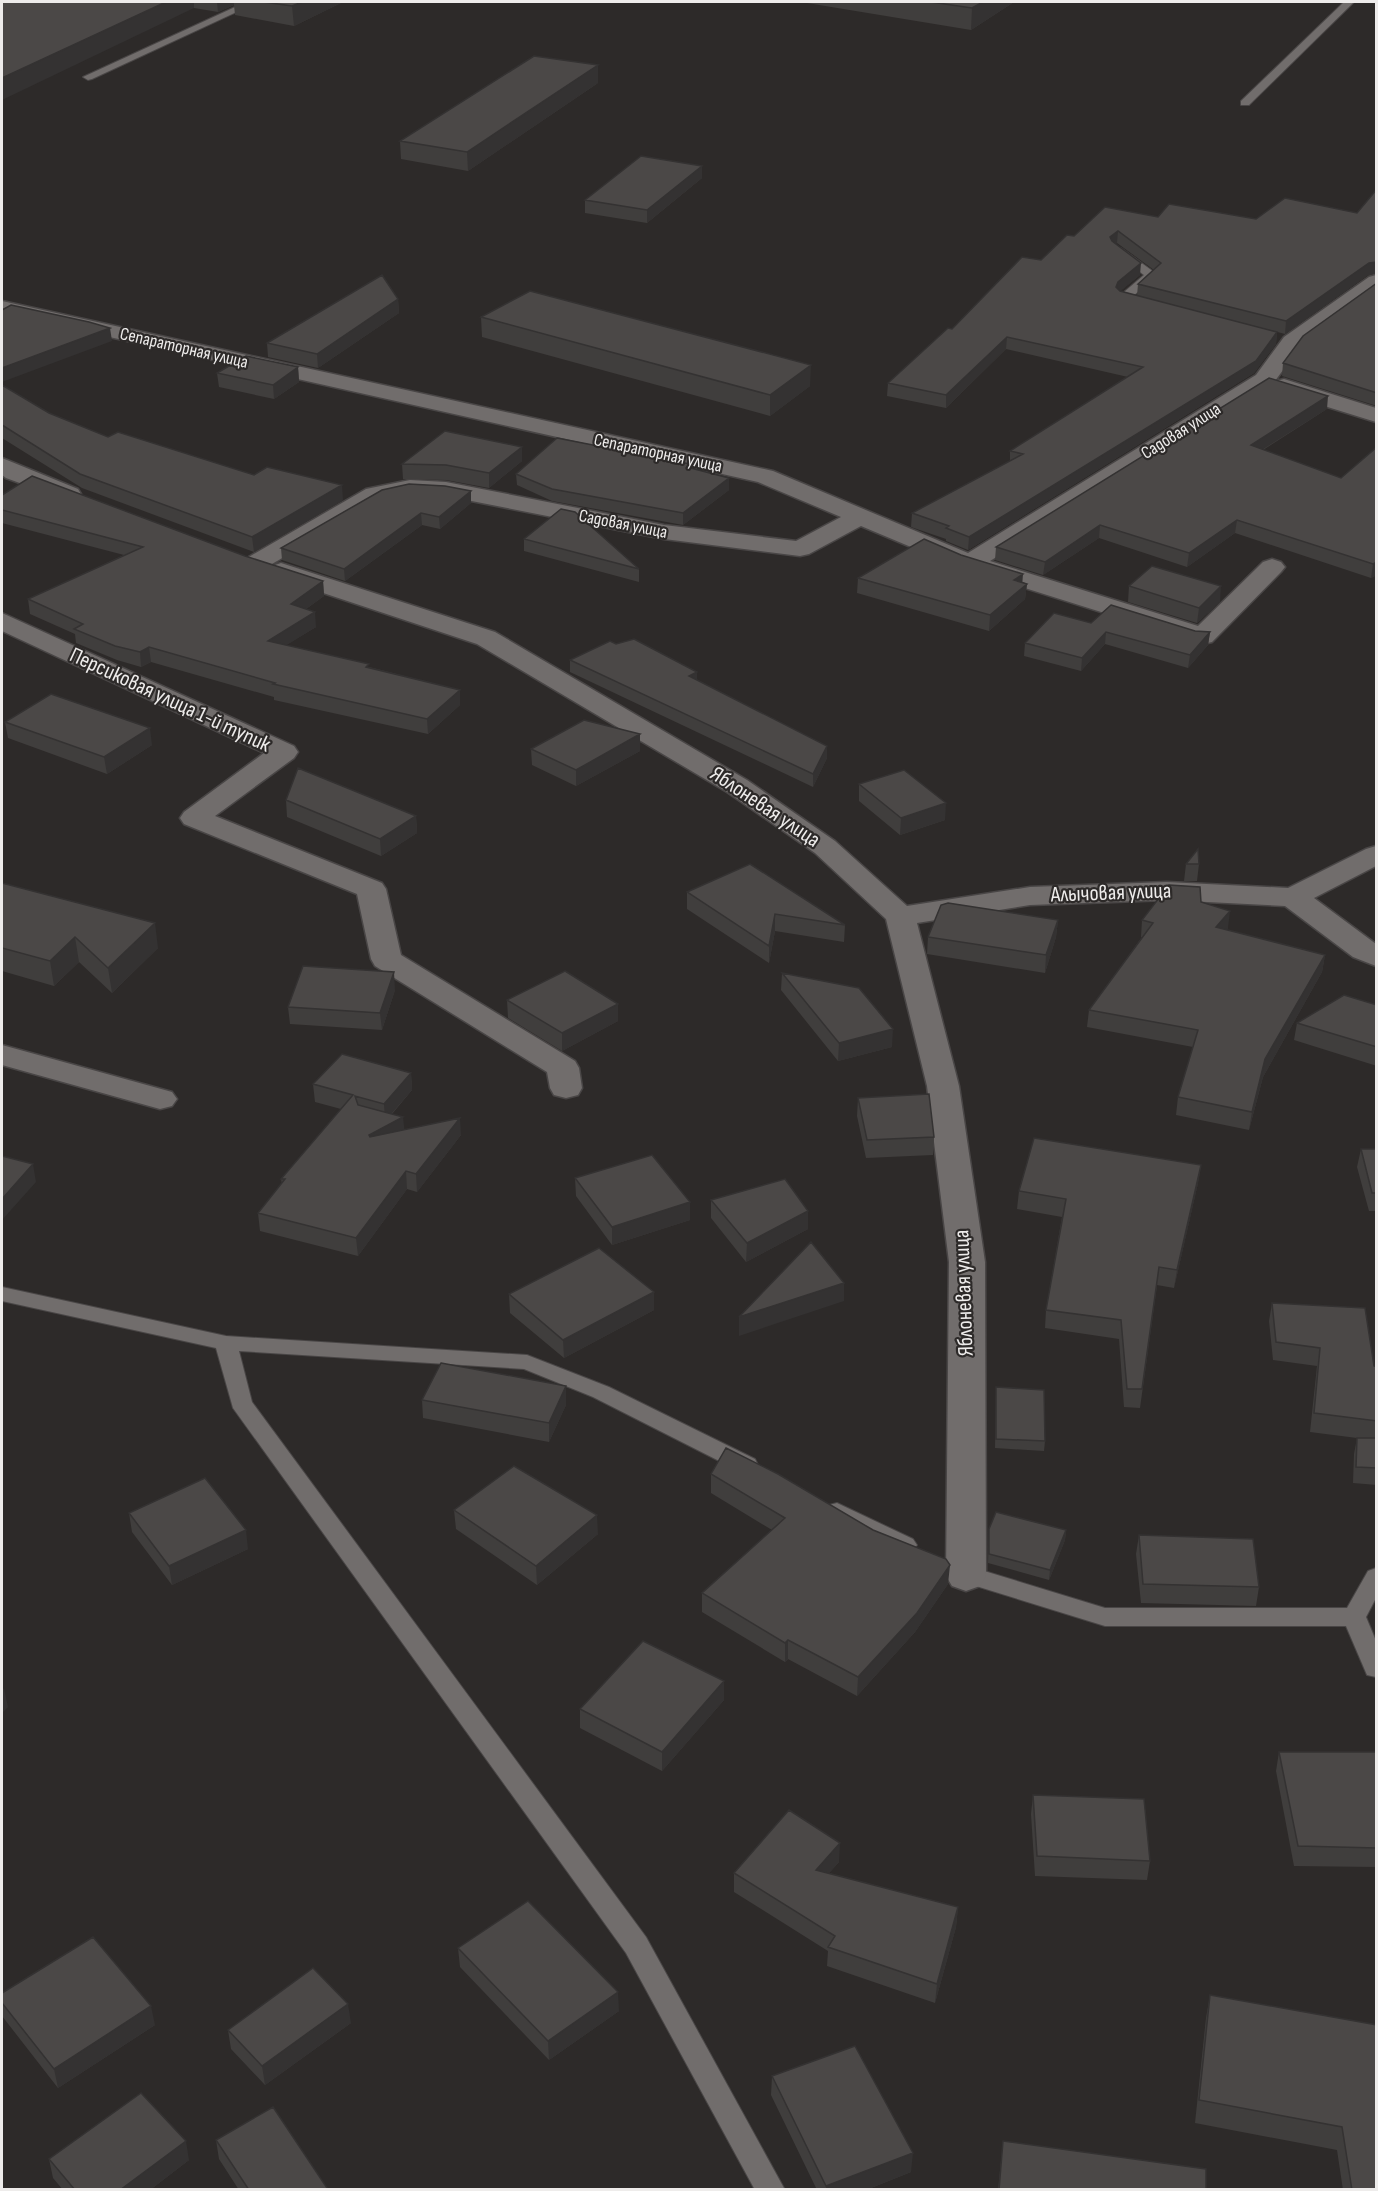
<svg xmlns="http://www.w3.org/2000/svg" width="1378" height="2191" font-family="'Sofia Sans Condensed',sans-serif">
<style>
.lines{fill:none;stroke-linecap:round;stroke-linejoin:round}
.service-casing{stroke:#494646;stroke-width:2}
.minor-casing{stroke:#494646;stroke-width:3}
.service{fill:#716d6c;fill-rule:evenodd}
.minor{fill:#716d6c;fill-rule:evenodd}
.wall{fill:#403e3d;fill-rule:evenodd}
.shaded-wall{fill:#343232}
.building{fill:#4b4847;stroke:#343232;stroke-width:1.5}
.labels{text-anchor:middle;dominant-baseline:central;stroke-width:4.5;stroke-linejoin:round;paint-order:stroke}
.far-street-label{font-size:18px;fill:#eeeceb;stroke:#2d2a29}
.street-label{font-size:22px;fill:#eeeceb;stroke:#2d2a29}
</style>
<rect width="100%" height="100%" fill="#2d2a29"/>
<g class="lines">
<g class="service-casing">
<path id="service" d="M 246,2 L 258,2 L 92,79 L 88,80 L 83,77 Z
M 1344,2 L 1354,2 L 1249,105 L 1241,105 L 1241,101 Z
M 1121,248 L 1158,275 L 1133,296 L 1146,299 L 1148,302 L 1146,305 L 1123,302 L 1117,298 L 1144,275 L 1117,255 L 1117,249 Z
M 2,1287 L 226,1336 L 527,1355 L 609,1387 L 755,1459 L 758,1465 L 755,1471 L 747,1473 L 739,1471 L 593,1397 L 524,1369 L 239,1351 L 252,1402 L 646,1937 L 785,2190 L 755,2190 L 626,1953 L 233,1408 L 216,1348 L 2,1301 Z
M 837,1503 L 913,1539 L 917,1545 L 913,1551 L 905,1553 L 897,1551 L 829,1517 L 825,1511 L 829,1505 Z
M 958,1563 L 1105,1608 L 1347,1608 L 1368,1571 L 1376,1568 L 1376,1598 L 1366,1617 L 1376,1641 L 1376,1677 L 1367,1675 L 1346,1626 L 1105,1626 L 950,1578 L 946,1572 L 950,1566 Z"/>
</g>
<g class="minor-casing">
<path id="minor" d="M 1376,275 L 1376,291 L 1300,347 L 1272,385 L 990,561 L 1198,626 L 1263,562 L 1272,559 L 1281,562 L 1285,567 L 1281,572 L 1212,642 L 1203,644 L 961,568 L 861,526 L 809,554 L 800,556 L 664,539 L 446,496 L 410,494 L 382,500 L 265,568 L 256,571 L 247,568 L 243,563 L 247,558 L 366,489 L 410,480 L 446,482 L 664,525 L 796,541 L 841,517 L 758,482 L 2,313 L 2,301 L 773,471 L 968,553 L 1256,375 L 1284,337 L 1369,277 Z
M 1284,379 L 1376,408 L 1376,422 L 1276,391 L 1273,386 L 1276,381 Z
M 2,458 L 78,489 L 81,494 L 78,499 L 69,501 L 6,478 L 2,475 Z
M 281,563 L 495,632 L 747,780 L 835,841 L 907,906 L 1030,887 L 1167,882 L 1288,888 L 1366,849 L 1376,846 L 1376,866 L 1314,898 L 1376,944 L 1376,966 L 1353,957 L 1285,906 L 1167,900 L 1030,905 L 917,923 L 959,1086 L 985,1262 L 986,1576 L 980,1586 L 966,1591 L 952,1586 L 946,1576 L 949,1262 L 927,1086 L 886,919 L 815,853 L 727,792 L 477,644 L 272,576 L 268,571 L 272,566 Z
M 2,613 L 294,746 L 298,752 L 294,758 L 215,816 L 382,883 L 386,889 L 401,955 L 575,1061 L 579,1068 L 582,1088 L 578,1095 L 566,1098 L 554,1095 L 550,1088 L 547,1072 L 375,966 L 371,959 L 357,894 L 184,824 L 180,818 L 184,812 L 264,753 L 2,631 Z
M 2,1045 L 172,1092 L 177,1099 L 172,1106 L 160,1109 L 2,1065 Z"/>
</g>
<use href="#service" class="service"/>
<use href="#minor" class="minor"/>
</g>
<path class="wall" d="M 2,2 L 343,2 L 294,26 L 235,15 L 234,5 L 218,12 L 194,8 Z
M 801,2 L 1014,2 L 971,30 Z
M 598,83 L 468,171 L 401,159 L 400,141 Z
M 702,166 L 702,178 L 647,223 L 585,213 L 585,200 Z
M 1377,189 L 1377,273 L 1368,275 L 1285,334 L 1239,322 L 1277,332 L 1276,344 L 1254,373 L 968,550 L 946,541 L 946,539 L 911,527 L 912,513 L 1010,461 L 1010,451 L 1128,377 L 1006,349 L 946,408 L 887,396 L 888,383 L 952,329 L 1041,260 L 1074,236 L 1158,217 L 1256,219 L 1357,213 ZM 1117,243 L 1154,270 L 1138,284 L 1137,296 L 1120,291 L 1140,275 L 1115,244 Z
M 1377,283 L 1377,406 L 1282,376 L 1283,363 Z
M 398,299 L 399,313 L 318,368 L 268,357 L 267,343 Z
M 481,317 L 810,386 L 770,416 L 482,337 Z
M 298,367 L 299,382 L 274,399 L 219,387 L 217,373 Z
M 2,385 L 49,413 L 108,437 L 343,500 L 254,552 L 82,488 L 2,438 Z
M 1327,409 L 1263,450 L 1341,478 L 1377,447 L 1377,575 L 1371,578 L 1235,533 L 1187,567 L 1099,538 L 1043,575 L 995,560 L 996,547 Z
M 522,447 L 522,461 L 489,488 L 446,480 L 403,479 L 402,464 Z
M 690,468 L 729,478 L 729,490 L 683,525 L 552,501 L 517,485 L 516,474 Z
M 382,490 L 471,503 L 440,529 L 422,525 L 345,581 L 282,560 L 281,548 Z
M 2,495 L 245,556 L 323,581 L 324,596 L 306,609 L 316,627 L 286,645 L 369,667 L 460,690 L 460,705 L 428,734 L 274,700 L 274,697 L 151,662 L 141,667 L 117,660 L 76,643 L 75,634 L 30,614 L 28,599 L 124,555 L 2,523 Z
M 524,539 L 639,569 L 639,582 L 524,551 Z
M 858,578 L 1023,582 L 1027,584 L 1025,599 L 989,631 L 857,593 Z
M 1129,586 L 1220,602 L 1197,623 L 1128,602 Z
M 1091,623 L 1210,632 L 1208,645 L 1188,668 L 1105,644 L 1081,671 L 1024,656 L 1025,643 Z
M 570,660 L 697,680 L 827,746 L 827,758 L 813,787 L 570,672 Z
M 5,722 L 152,745 L 107,774 L 8,738 Z
M 640,734 L 640,751 L 576,786 L 532,765 L 531,749 Z
M 859,784 L 945,820 L 900,835 L 859,801 Z
M 286,800 L 416,816 L 417,833 L 381,856 L 287,817 Z
M 1186,864 L 1199,864 L 1197,881 L 1184,881 Z
M 2,883 L 158,948 L 112,993 L 79,962 L 54,986 L 2,971 Z
M 687,892 L 845,925 L 844,942 L 775,931 L 769,963 L 687,909 Z
M 1201,902 L 1228,928 L 1226,930 L 1325,955 L 1322,972 L 1263,1077 L 1249,1130 L 1176,1115 L 1178,1097 L 1193,1047 L 1087,1027 L 1089,1010 L 1142,937 L 1141,937 L 1142,920 Z
M 1058,920 L 1056,937 L 1045,973 L 927,954 L 928,937 Z
M 782,973 L 892,1047 L 838,1061 L 781,990 Z
M 395,990 L 382,1030 L 290,1024 L 288,1007 Z
M 507,1000 L 618,1004 L 618,1021 L 562,1051 L 508,1018 Z
M 1377,1005 L 1377,1066 L 1294,1040 L 1297,1023 Z
M 411,1073 L 412,1090 L 392,1114 L 404,1129 L 461,1135 L 417,1192 L 407,1189 L 358,1256 L 260,1231 L 258,1213 L 282,1184 L 281,1179 L 341,1109 L 315,1102 L 313,1084 Z
M 858,1098 L 934,1137 L 933,1155 L 866,1158 L 857,1116 Z
M 1361,1149 L 1377,1149 L 1377,1211 L 1369,1211 L 1357,1167 Z
M 1201,1165 L 1198,1183 L 1174,1288 L 1157,1285 L 1140,1408 L 1124,1407 L 1119,1339 L 1045,1328 L 1046,1310 L 1062,1217 L 1017,1209 L 1019,1191 Z
M 575,1178 L 690,1220 L 612,1245 L 576,1196 Z
M 711,1200 L 808,1229 L 746,1262 L 711,1218 Z
M 509,1294 L 654,1310 L 564,1358 L 510,1313 Z
M 1272,1303 L 1374,1366 L 1377,1367 L 1377,1434 L 1376,1438 L 1377,1438 L 1377,1485 L 1353,1483 L 1354,1454 L 1357,1438 L 1310,1432 L 1317,1366 L 1273,1360 L 1269,1321 Z
M 996,1387 L 1045,1441 L 1044,1451 L 995,1448 Z
M 422,1400 L 566,1405 L 549,1442 L 423,1418 Z
M 711,1474 L 948,1584 L 915,1632 L 857,1696 L 788,1659 L 785,1662 L 702,1612 L 702,1593 L 772,1530 L 711,1493 Z
M 454,1510 L 598,1534 L 537,1585 L 456,1529 Z
M 129,1513 L 248,1549 L 172,1585 L 132,1532 Z
M 989,1529 L 1066,1530 L 1065,1540 L 1049,1580 L 988,1563 Z
M 1139,1535 L 1259,1587 L 1256,1606 L 1141,1603 L 1136,1554 Z
M 724,1700 L 662,1771 L 580,1728 L 580,1709 Z
M 1279,1752 L 1377,1752 L 1377,1867 L 1294,1866 L 1276,1771 Z
M 1033,1795 L 1150,1861 L 1147,1880 L 1035,1876 L 1031,1814 Z
M 839,1862 L 829,1873 L 958,1907 L 956,1927 L 935,2003 L 827,1966 L 828,1951 L 734,1892 L 734,1873 Z
M 458,1948 L 619,2011 L 549,2060 L 460,1967 Z
M 2,1993 L 155,2025 L 58,2088 L 2,2016 Z
M 1210,1995 L 1377,2025 L 1377,2190 L 1343,2190 L 1337,2150 L 1195,2123 L 1206,2018 Z
M 351,2023 L 265,2085 L 231,2049 L 228,2030 Z
M 772,2076 L 911,2172 L 866,2190 L 817,2190 L 771,2095 Z
M 216,2140 L 327,2188 L 327,2190 L 239,2190 L 219,2159 Z
M 1003,2141 L 1206,2190 L 998,2190 Z
M 49,2159 L 189,2160 L 150,2190 L 63,2190 L 53,2178 Z"/>
<path class="shaded-wall" d="M 166,2 L 194,2 L 194,8 L 2,100 L 2,78 Z
M 217,2 L 234,2 L 234,5 L 218,12 Z
M 302,2 L 343,2 L 294,26 L 292,6 Z
M 983,2 L 1014,2 L 971,30 L 972,8 Z
M 598,65 L 598,83 L 468,171 L 467,152 Z
M 702,166 L 702,178 L 647,223 L 647,210 Z
M 1118,231 L 1117,243 L 1109,249 L 1110,237 Z
M 1377,262 L 1377,273 L 1368,275 L 1285,334 L 1286,321 L 1369,263 Z
M 1141,263 L 1140,275 L 1117,294 L 1116,287 L 1118,282 Z
M 398,299 L 399,313 L 318,368 L 317,354 Z
M 110,328 L 112,341 L 2,382 L 2,368 Z
M 1277,332 L 1276,344 L 1254,373 L 968,550 L 969,537 Z
M 1007,337 L 1006,349 L 946,408 L 946,395 Z
M 811,365 L 810,386 L 770,416 L 770,395 Z
M 298,367 L 299,382 L 274,399 L 273,385 Z
M 1328,396 L 1327,409 L 1249,458 L 1251,445 Z
M 522,447 L 522,461 L 489,488 L 489,473 Z
M 729,478 L 729,490 L 683,525 L 683,513 Z
M 342,485 L 343,500 L 254,552 L 252,537 Z
M 471,491 L 471,503 L 440,529 L 439,517 Z
M 421,513 L 422,525 L 345,581 L 344,569 Z
M 1237,520 L 1235,533 L 1187,567 L 1189,553 Z
M 1100,525 L 1099,538 L 1043,575 L 1045,562 Z
M 1377,562 L 1377,575 L 1371,578 L 1373,564 Z
M 1023,574 L 1022,587 L 1027,584 L 1025,599 L 989,631 L 990,615 L 1014,580 Z
M 323,581 L 324,596 L 292,619 L 291,604 Z
M 1221,586 L 1220,602 L 1197,623 L 1199,608 Z
M 315,612 L 316,627 L 269,656 L 268,641 Z
M 1106,632 L 1105,644 L 1081,671 L 1082,658 Z
M 1210,632 L 1208,645 L 1188,668 L 1190,655 Z
M 149,647 L 151,662 L 141,667 L 140,652 Z
M 697,672 L 697,683 L 689,676 Z
M 460,690 L 460,705 L 428,734 L 427,719 Z
M 150,728 L 152,745 L 107,774 L 104,757 Z
M 640,734 L 640,751 L 576,786 L 576,770 Z
M 827,746 L 827,758 L 813,787 L 813,774 Z
M 946,803 L 945,820 L 900,835 L 901,818 Z
M 416,816 L 417,833 L 381,856 L 380,839 Z
M 1230,911 L 1228,928 L 1214,944 L 1216,927 Z
M 775,914 L 775,931 L 769,963 L 769,946 Z
M 1058,920 L 1056,937 L 1045,973 L 1046,955 Z
M 155,923 L 158,948 L 112,993 L 108,968 Z
M 75,937 L 79,962 L 54,986 L 50,961 Z
M 1325,955 L 1322,972 L 1263,1077 L 1249,1130 L 1252,1112 L 1265,1059 Z
M 394,972 L 395,990 L 382,1030 L 380,1013 Z
M 618,1004 L 618,1021 L 562,1051 L 562,1033 Z
M 893,1029 L 892,1047 L 838,1061 L 839,1043 Z
M 411,1073 L 412,1090 L 385,1121 L 384,1104 Z
M 403,1117 L 405,1135 L 371,1153 L 369,1135 Z
M 460,1118 L 461,1135 L 417,1192 L 416,1174 Z
M 33,1164 L 36,1182 L 2,1220 L 2,1199 Z
M 1201,1165 L 1198,1183 L 1174,1288 L 1177,1270 Z
M 406,1171 L 407,1189 L 358,1256 L 356,1238 Z
M 690,1202 L 690,1220 L 612,1245 L 612,1227 Z
M 808,1211 L 808,1229 L 746,1262 L 747,1243 Z
M 844,1283 L 844,1301 L 739,1336 L 739,1317 Z
M 654,1292 L 654,1310 L 564,1358 L 563,1340 Z
M 566,1386 L 566,1405 L 549,1442 L 549,1423 Z
M 597,1515 L 598,1534 L 537,1585 L 536,1566 Z
M 246,1530 L 248,1549 L 172,1585 L 169,1566 Z
M 1066,1530 L 1065,1540 L 1049,1580 L 1050,1570 Z
M 950,1565 L 948,1584 L 915,1632 L 857,1696 L 858,1677 Z
M 788,1640 L 788,1659 L 785,1662 L 785,1643 Z
M 724,1681 L 724,1700 L 662,1771 L 662,1752 Z
M 4,1688 L 8,1707 L 2,1713 L 2,1691 Z
M 840,1843 L 839,1862 L 815,1889 L 816,1870 Z
M 958,1907 L 956,1927 L 935,2003 L 937,1984 Z
M 618,1992 L 619,2011 L 549,2060 L 548,2041 Z
M 348,2004 L 351,2023 L 265,2085 L 262,2066 Z
M 151,2006 L 155,2025 L 58,2088 L 54,2069 Z
M 186,2141 L 189,2160 L 150,2190 L 120,2190 Z
M 913,2153 L 911,2172 L 866,2190 L 826,2190 L 826,2186 Z"/>
<path class="building" d="M 2,2 L 166,2 L 2,78 Z
M 264,2 L 302,2 L 292,6 Z
M 931,2 L 983,2 L 972,8 Z
M 534,56 L 598,65 L 467,152 L 400,141 Z
M 641,156 L 702,166 L 647,210 L 585,200 Z
M 1377,189 L 1377,262 L 1369,263 L 1286,321 L 1138,284 L 1161,263 L 1118,231 L 1110,237 L 1112,241 L 1141,263 L 1118,282 L 1116,287 L 1120,291 L 1277,332 L 1256,361 L 969,537 L 946,528 L 949,526 L 912,513 L 1023,454 L 1010,451 L 1143,367 L 1007,337 L 946,395 L 888,383 L 948,328 L 952,329 L 1022,257 L 1041,260 L 1067,235 L 1074,236 L 1105,207 L 1158,217 L 1169,204 L 1256,219 L 1285,198 L 1357,213 Z
M 382,275 L 398,299 L 317,354 L 267,343 Z
M 1377,283 L 1377,393 L 1283,363 L 1303,336 Z
M 530,291 L 811,365 L 770,395 L 481,317 Z
M 11,305 L 89,322 L 110,328 L 2,368 L 2,310 Z
M 246,356 L 298,367 L 273,385 L 217,373 Z
M 1269,378 L 1328,396 L 1251,445 L 1341,478 L 1377,447 L 1377,562 L 1373,564 L 1237,520 L 1189,553 L 1100,525 L 1045,562 L 996,547 Z
M 2,385 L 49,413 L 108,437 L 118,432 L 254,475 L 267,467 L 342,485 L 252,537 L 80,474 L 2,425 Z
M 445,431 L 522,447 L 489,473 L 446,465 L 402,464 Z
M 557,438 L 690,464 L 687,467 L 729,478 L 683,513 L 552,489 L 516,474 Z
M 32,476 L 245,556 L 323,581 L 291,604 L 315,612 L 268,641 L 369,664 L 366,667 L 460,690 L 427,719 L 273,684 L 275,683 L 149,647 L 140,652 L 115,646 L 74,629 L 83,624 L 28,599 L 143,547 L 2,510 L 2,495 Z
M 409,484 L 445,486 L 471,491 L 439,517 L 421,513 L 344,569 L 281,548 L 382,490 Z
M 561,509 L 575,512 L 639,569 L 524,539 Z
M 924,539 L 961,555 L 1023,574 L 1014,580 L 1027,584 L 990,615 L 858,578 Z
M 1152,566 L 1221,586 L 1199,608 L 1129,586 Z
M 1111,605 L 1195,631 L 1210,632 L 1190,655 L 1106,632 L 1082,658 L 1025,643 L 1054,613 L 1091,623 Z
M 634,639 L 697,672 L 689,676 L 827,746 L 813,774 L 570,660 L 610,641 L 616,644 Z
M 51,694 L 150,728 L 104,757 L 5,722 Z
M 584,720 L 640,734 L 576,770 L 531,749 Z
M 298,768 L 416,816 L 380,839 L 286,800 Z
M 904,770 L 946,803 L 901,818 L 859,784 Z
M 1198,849 L 1199,864 L 1186,864 Z
M 750,864 L 845,925 L 775,914 L 769,946 L 687,892 Z
M 2,883 L 155,923 L 108,968 L 75,937 L 50,961 L 2,948 Z
M 1169,885 L 1200,887 L 1201,902 L 1230,911 L 1216,927 L 1325,955 L 1265,1059 L 1252,1112 L 1178,1097 L 1198,1030 L 1089,1010 L 1153,923 L 1142,920 Z
M 948,903 L 1058,920 L 1046,955 L 928,937 L 941,905 Z
M 303,966 L 394,972 L 380,1013 L 288,1007 Z
M 565,971 L 618,1004 L 562,1033 L 507,1000 Z
M 782,973 L 859,988 L 893,1029 L 839,1043 Z
M 1344,995 L 1377,1005 L 1377,1047 L 1297,1023 Z
M 342,1054 L 411,1073 L 384,1104 L 355,1096 L 358,1105 L 403,1117 L 369,1135 L 370,1137 L 460,1118 L 416,1174 L 406,1171 L 356,1238 L 258,1213 L 285,1179 L 281,1179 L 353,1095 L 313,1084 Z
M 929,1094 L 934,1137 L 867,1140 L 858,1098 Z
M 1034,1138 L 1201,1165 L 1177,1270 L 1159,1267 L 1142,1389 L 1127,1389 L 1121,1320 L 1046,1310 L 1066,1199 L 1019,1191 Z
M 1361,1149 L 1377,1149 L 1377,1193 L 1372,1193 Z
M 652,1155 L 690,1202 L 612,1227 L 575,1178 Z
M 2,1156 L 33,1164 L 2,1199 Z
M 785,1179 L 808,1211 L 747,1243 L 711,1200 Z
M 811,1242 L 844,1283 L 739,1317 Z
M 599,1248 L 654,1292 L 563,1340 L 509,1294 Z
M 1272,1303 L 1365,1308 L 1374,1366 L 1377,1367 L 1377,1421 L 1314,1413 L 1320,1348 L 1276,1342 Z
M 441,1363 L 566,1386 L 549,1423 L 422,1400 Z
M 996,1387 L 1044,1390 L 1045,1441 L 996,1439 Z
M 1357,1438 L 1377,1438 L 1377,1468 L 1356,1467 Z
M 726,1448 L 778,1474 L 873,1530 L 946,1559 L 950,1565 L 917,1613 L 858,1677 L 788,1640 L 785,1643 L 702,1593 L 785,1518 L 711,1474 Z
M 514,1466 L 597,1515 L 536,1566 L 454,1510 Z
M 205,1478 L 246,1530 L 169,1566 L 129,1513 Z
M 996,1512 L 1066,1530 L 1050,1570 L 989,1554 L 989,1529 Z
M 1139,1535 L 1253,1539 L 1259,1587 L 1143,1584 Z
M 643,1641 L 724,1681 L 662,1752 L 580,1709 Z
M 1279,1752 L 1377,1752 L 1377,1848 L 1298,1846 Z
M 1033,1795 L 1144,1799 L 1150,1861 L 1037,1856 Z
M 789,1810 L 840,1843 L 816,1870 L 958,1907 L 937,1984 L 828,1947 L 835,1936 L 734,1873 Z
M 528,1901 L 618,1992 L 548,2041 L 458,1948 Z
M 93,1937 L 151,2006 L 54,2069 L 2,2003 L 2,1993 Z
M 313,1968 L 348,2004 L 262,2066 L 228,2030 Z
M 1210,1995 L 1377,2025 L 1377,2190 L 1352,2190 L 1342,2127 L 1199,2100 Z
M 855,2046 L 913,2153 L 826,2186 L 772,2076 Z
M 141,2093 L 186,2141 L 120,2190 L 75,2190 L 49,2159 Z
M 273,2107 L 327,2188 L 324,2190 L 249,2190 L 216,2140 Z
M 1003,2141 L 1206,2169 L 1206,2190 L 999,2190 Z"/>
<g class="labels">
<g class="far-street-label">
<text transform="translate(184 348) rotate(13)">Сепараторная улица</text>
<text transform="translate(1181 431) rotate(-32)">Садовая улица</text>
<text transform="translate(658 453) rotate(12)">Сепараторная улица</text>
<text transform="translate(623 524) rotate(11)">Садовая улица</text>
</g>
<g class="street-label">
<text transform="translate(170 700) rotate(25)">Персиковая улица 1-й тупик</text>
<text transform="translate(765 807) rotate(34)">Яблоневая улица</text>
<text transform="translate(1111 893) rotate(-2)">Алычовая улица</text>
<text transform="translate(964 1293) rotate(-92)">Яблоневая улица</text>
</g>
</g>
<rect width="1378" height="2191" fill="none" stroke="#eeeceb" stroke-width="6"/>
</svg>
